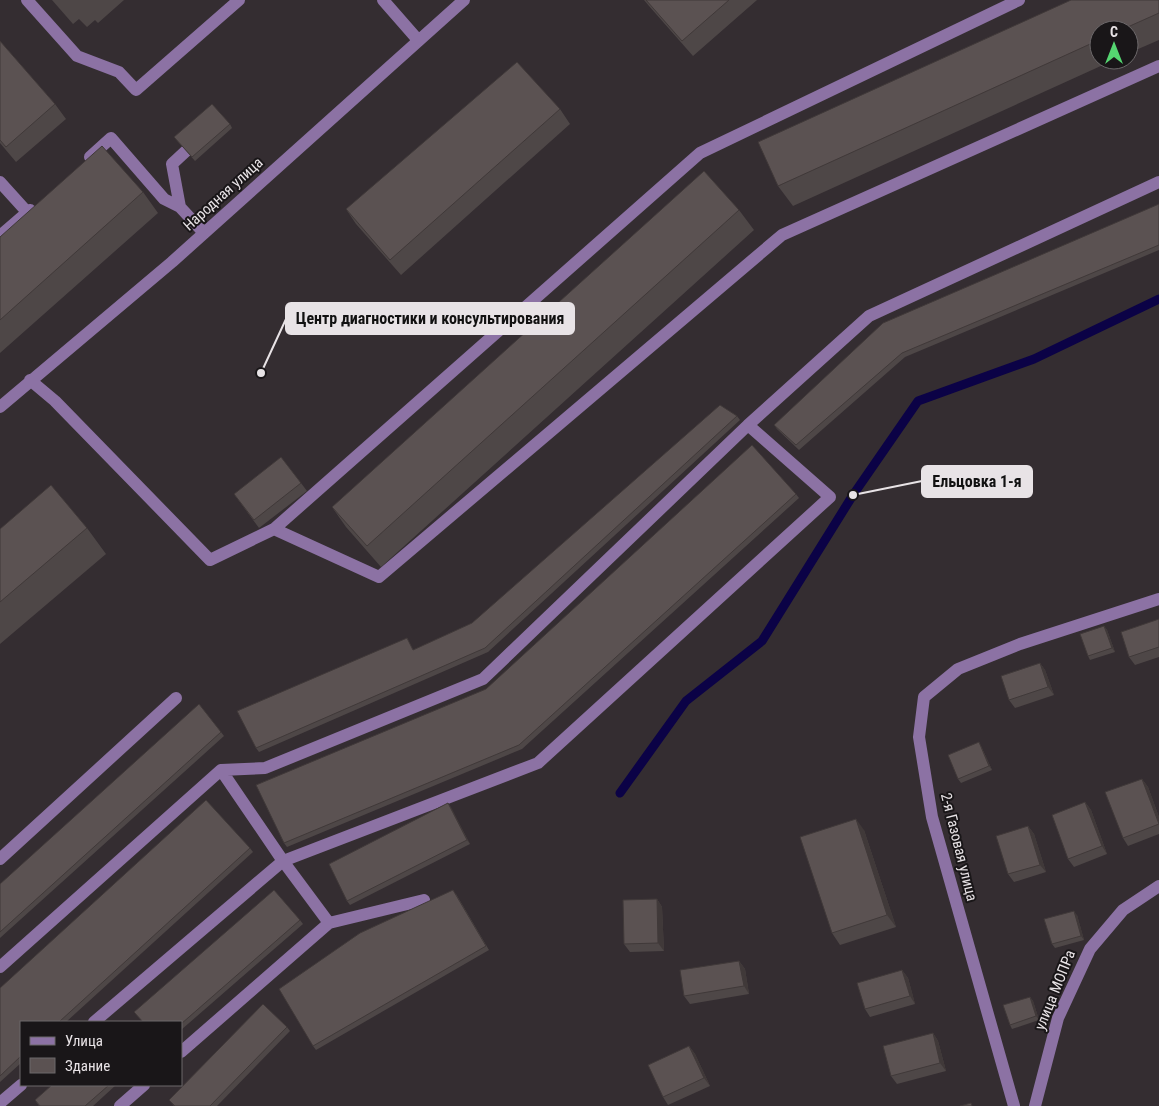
<svg xmlns="http://www.w3.org/2000/svg" width="1159" height="1106" font-family="'Roboto Condensed',sans-serif">
<style>
.lines{fill:none;stroke-linecap:round;stroke-linejoin:round}
.stream{stroke:#0b0246;stroke-width:9}
.minor{stroke:#8c72a4;stroke-width:12}
.wall{fill:#4e4747}
.shaded-wall{fill:#403939}
.building{fill:#5b5252;stroke:#403939}
.labels{text-anchor:middle;dominant-baseline:central;stroke-width:4;stroke-linejoin:round;paint-order:stroke}
.street-label{font-size:15px;fill:#e8e3e6;stroke:#191618}
.leader{fill:none;stroke:#e8e3e6;stroke-width:2}
.callout-dot{fill:#e8e3e6;stroke:#191618;stroke-width:2}
.callout{fill:#e8e3e6;stroke:#e8e3e6;stroke-width:2}
.callout-label{font-size:16px;text-anchor:middle;font-weight:bold;fill:#111}
</style>
<rect width="100%" height="100%" fill="#342d31"/>
<g class="lines">
<path class="stream" d="M 620,793 L 686,701 L 762,641 L 853,495 L 918,401 L 1034,359 L 1159,299"/>
<path class="minor" d="M 27,0 L 77,56 L 119,72 L 136,90 L 239,0
M 383,0 L 418,40
M 90,157 L 111,138 L 164,199 L 180,207 L 204,233
M 0,182 L 28,213
M 180,207 L 172,164 L 186,151
M 0,236 L 30,210
M 30,380 L 55,401 L 210,560 L 274,529 L 700,153 L 1019,0
M 0,407 L 172,262 L 464,0
M 274,529 L 379,577 L 782,235 L 1159,66
M 0,859 L 176,698
M 329,923 L 283,861 L 221,770 L 265,768 L 483,679 L 748,425 L 869,316 L 1159,182
M 0,967 L 221,770
M 94,1022 L 283,861 L 538,763 L 830,497 L 748,425
M 181,1052 L 329,923 L 424,900
M 0,1103 L 21,1085
M 120,1106 L 144,1085
M 1014,1106 L 932,817 L 919,737 L 924,697 L 958,669 L 1020,644 L 1159,599
M 1035,1106 L 1058,1018 L 1090,949 L 1123,910 L 1159,886"/>
</g>
<path class="wall" d="M 52,0 L 124,0 L 98,23 L 95,20 L 87,27 L 79,19 L 73,24 Z
M 644,0 L 757,0 L 693,56 L 649,6 Z
M 1159,0 L 1159,40 L 1129,53 L 1129,30 L 1099,30 L 1099,60 L 1114,60 L 793,206 L 778,186 Z
M 0,41 L 55,104 L 66,119 L 16,162 L 0,143 Z
M 560,109 L 570,124 L 401,275 L 356,224 L 346,209 Z
M 230,124 L 232,128 L 195,161 L 174,137 Z
M 143,192 L 158,213 L 0,353 L 0,237 Z
M 1159,204 L 1159,250 L 905,357 L 799,450 L 777,429 L 774,425 Z
M 739,210 L 754,230 L 381,567 L 346,527 L 332,507 Z
M 737,416 L 740,420 L 488,652 L 259,752 L 256,748 L 407,638 L 413,650 L 472,623 Z
M 301,483 L 307,491 L 259,528 L 234,494 Z
M 796,494 L 799,498 L 522,749 L 287,847 L 284,843 L 486,689 Z
M 87,528 L 106,554 L 0,644 L 0,529 Z
M 1159,619 L 1159,657 L 1135,665 L 1129,657 Z
M 1104,626 L 1107,630 L 1115,652 L 1090,660 L 1088,656 Z
M 1040,663 L 1045,670 L 1054,695 L 1015,708 L 1009,700 Z
M 221,732 L 224,736 L 0,938 L 0,884 Z
M 981,746 L 992,770 L 961,783 L 958,779 Z
M 1142,779 L 1148,787 L 1159,817 L 1159,834 L 1128,846 L 1123,838 Z
M 1085,802 L 1091,810 L 1107,854 L 1074,867 L 1068,859 Z
M 448,803 L 470,844 L 350,905 L 347,901 Z
M 1028,826 L 1034,834 L 1046,872 L 1014,882 L 1008,874 Z
M 864,830 L 896,927 L 840,945 L 832,933 Z
M 250,848 L 253,852 L 66,1022 L 21,1022 L 21,1063 L 0,1082 L 0,988 Z
M 456,894 L 489,950 L 316,1050 L 313,1046 Z
M 657,899 L 662,907 L 664,951 L 630,952 L 624,944 Z
M 1077,915 L 1084,940 L 1055,948 L 1052,944 Z
M 300,920 L 303,924 L 181,1030 L 181,1022 L 143,1022 L 134,1012 Z
M 739,961 L 745,969 L 749,994 L 690,1004 L 684,996 Z
M 902,970 L 908,978 L 915,1004 L 870,1017 L 865,1009 Z
M 1030,997 L 1033,1001 L 1039,1020 L 1012,1029 L 1010,1025 Z
M 287,1027 L 290,1031 L 217,1106 L 174,1106 L 169,1100 Z
M 933,1033 L 938,1041 L 946,1071 L 897,1084 L 891,1076 Z
M 689,1046 L 695,1054 L 710,1086 L 668,1105 L 663,1097 Z
M 52,1085 L 116,1085 L 93,1106 L 39,1106 L 35,1100 Z"/>
<path class="shaded-wall" d="M 1104,626 L 1107,630 L 1115,652 L 1112,648 Z
M 1040,663 L 1045,670 L 1054,695 L 1048,687 Z
M 979,742 L 981,746 L 992,770 L 989,766 Z
M 1142,779 L 1148,787 L 1159,817 L 1159,823 Z
M 1085,802 L 1091,810 L 1107,854 L 1102,846 Z
M 448,803 L 451,807 L 470,844 L 467,840 Z
M 856,819 L 864,830 L 896,927 L 887,915 Z
M 1028,826 L 1034,834 L 1046,872 L 1040,865 Z
M 657,899 L 662,907 L 664,951 L 658,943 Z
M 1074,911 L 1077,915 L 1084,940 L 1081,936 Z
M 739,961 L 745,969 L 749,994 L 744,986 Z
M 902,970 L 908,978 L 915,1004 L 910,996 Z
M 1030,997 L 1033,1001 L 1039,1020 L 1036,1016 Z
M 933,1033 L 938,1041 L 946,1071 L 940,1063 Z
M 689,1046 L 695,1054 L 710,1086 L 704,1078 Z"/>
<path class="building" d="M 646,0 L 729,0 L 682,41 Z
M 1071,0 L 1159,0 L 1159,13 L 1121,30 L 1099,30 L 1099,40 L 778,186 L 758,142 Z
M 0,41 L 55,104 L 6,147 L 0,140 Z
M 517,62 L 560,109 L 390,260 L 346,209 Z
M 212,104 L 230,124 L 192,157 L 174,137 Z
M 102,146 L 143,192 L 0,320 L 0,237 Z
M 704,171 L 739,210 L 367,546 L 332,507 Z
M 1159,204 L 1159,245 L 902,353 L 796,445 L 774,425 L 883,323 Z
M 720,405 L 737,416 L 485,648 L 256,748 L 237,711 L 407,638 L 413,650 L 472,623 Z
M 752,445 L 796,494 L 519,745 L 284,843 L 256,785 L 486,689 Z
M 281,457 L 301,483 L 254,520 L 234,494 Z
M 51,485 L 87,528 L 0,602 L 0,529 Z
M 1159,619 L 1159,647 L 1129,657 L 1121,632 Z
M 1104,626 L 1112,648 L 1088,656 L 1080,634 Z
M 1040,663 L 1048,687 L 1009,700 L 1001,676 Z
M 199,704 L 221,732 L 0,932 L 0,884 Z
M 979,742 L 989,766 L 958,779 L 948,755 Z
M 1142,779 L 1159,824 L 1123,838 L 1105,792 Z
M 206,800 L 250,848 L 59,1022 L 21,1022 L 21,1056 L 0,1076 L 0,988 Z
M 1085,802 L 1102,846 L 1068,859 L 1052,815 Z
M 448,803 L 467,840 L 347,901 L 329,864 Z
M 856,819 L 887,915 L 832,933 L 800,837 Z
M 1028,826 L 1040,865 L 1008,874 L 996,836 Z
M 274,890 L 300,920 L 181,1024 L 181,1022 L 143,1022 L 134,1012 Z
M 453,890 L 486,946 L 313,1046 L 279,989 L 360,933 Z
M 657,899 L 658,943 L 624,944 L 623,900 Z
M 1074,911 L 1081,936 L 1052,944 L 1044,919 Z
M 739,961 L 744,986 L 684,996 L 680,970 Z
M 902,970 L 910,996 L 865,1009 L 857,983 Z
M 1030,997 L 1036,1016 L 1010,1025 L 1003,1005 Z
M 263,1004 L 287,1027 L 210,1106 L 175,1106 L 169,1100 Z
M 933,1033 L 940,1063 L 891,1076 L 883,1046 Z
M 689,1046 L 704,1078 L 663,1097 L 648,1065 Z
M 52,1085 L 109,1085 L 85,1106 L 40,1106 L 35,1100 Z
M 971,1103 L 972,1106 L 960,1106 Z"/>
<g class="labels">
<g class="street-label">
<text transform="translate(223 194) rotate(-42)">Народная улица</text>
<text transform="translate(959 847) rotate(76)">2-я Газовая улица</text>
<text transform="translate(1055 990) rotate(-68)">улица МОПРа</text>
</g>
</g>
<path class="leader" d="M261 373L286 319M853 495L922 481"/>
<g class="callout-dot">
<circle cx="261" cy="373" r="5"/>
<circle cx="853" cy="495" r="5"/>
</g>
<g class="callout">
<rect x="286" y="303" width="288" height="31" rx="5"/>
<rect x="922" y="466" width="110" height="31" rx="5"/>
</g>
<g class="callout-label">
<text x="430" y="324">Центр диагностики и консультирования</text>
<text x="977" y="487">Ельцовка 1-я</text>
</g>
<rect x="20" y="1021" width="162" height="65" fill="#191618" stroke="#6c686a"/>
<rect x="30" y="1037" width="25" height="8" fill="#8c72a4" stroke="#6c686a"/>
<text x="65" y="1046" font-size="15" fill="#e8e3e6">Улица</text>
<rect x="30" y="1058" width="25" height="15" fill="#5b5252" stroke="#6c686a"/>
<text x="65" y="1071" font-size="15" fill="#e8e3e6">Здание</text>
<g transform="translate(1114 45)"><circle r="24" fill="#191618" stroke="#6c686a"/>
<path d="M0-4L9 19L0 12L-9 19Z" fill="#55d671"/>
<text y="-8" font-size="14" font-weight="bold" text-anchor="middle" fill="#e8e3e6">С</text>
</g>
</svg>
